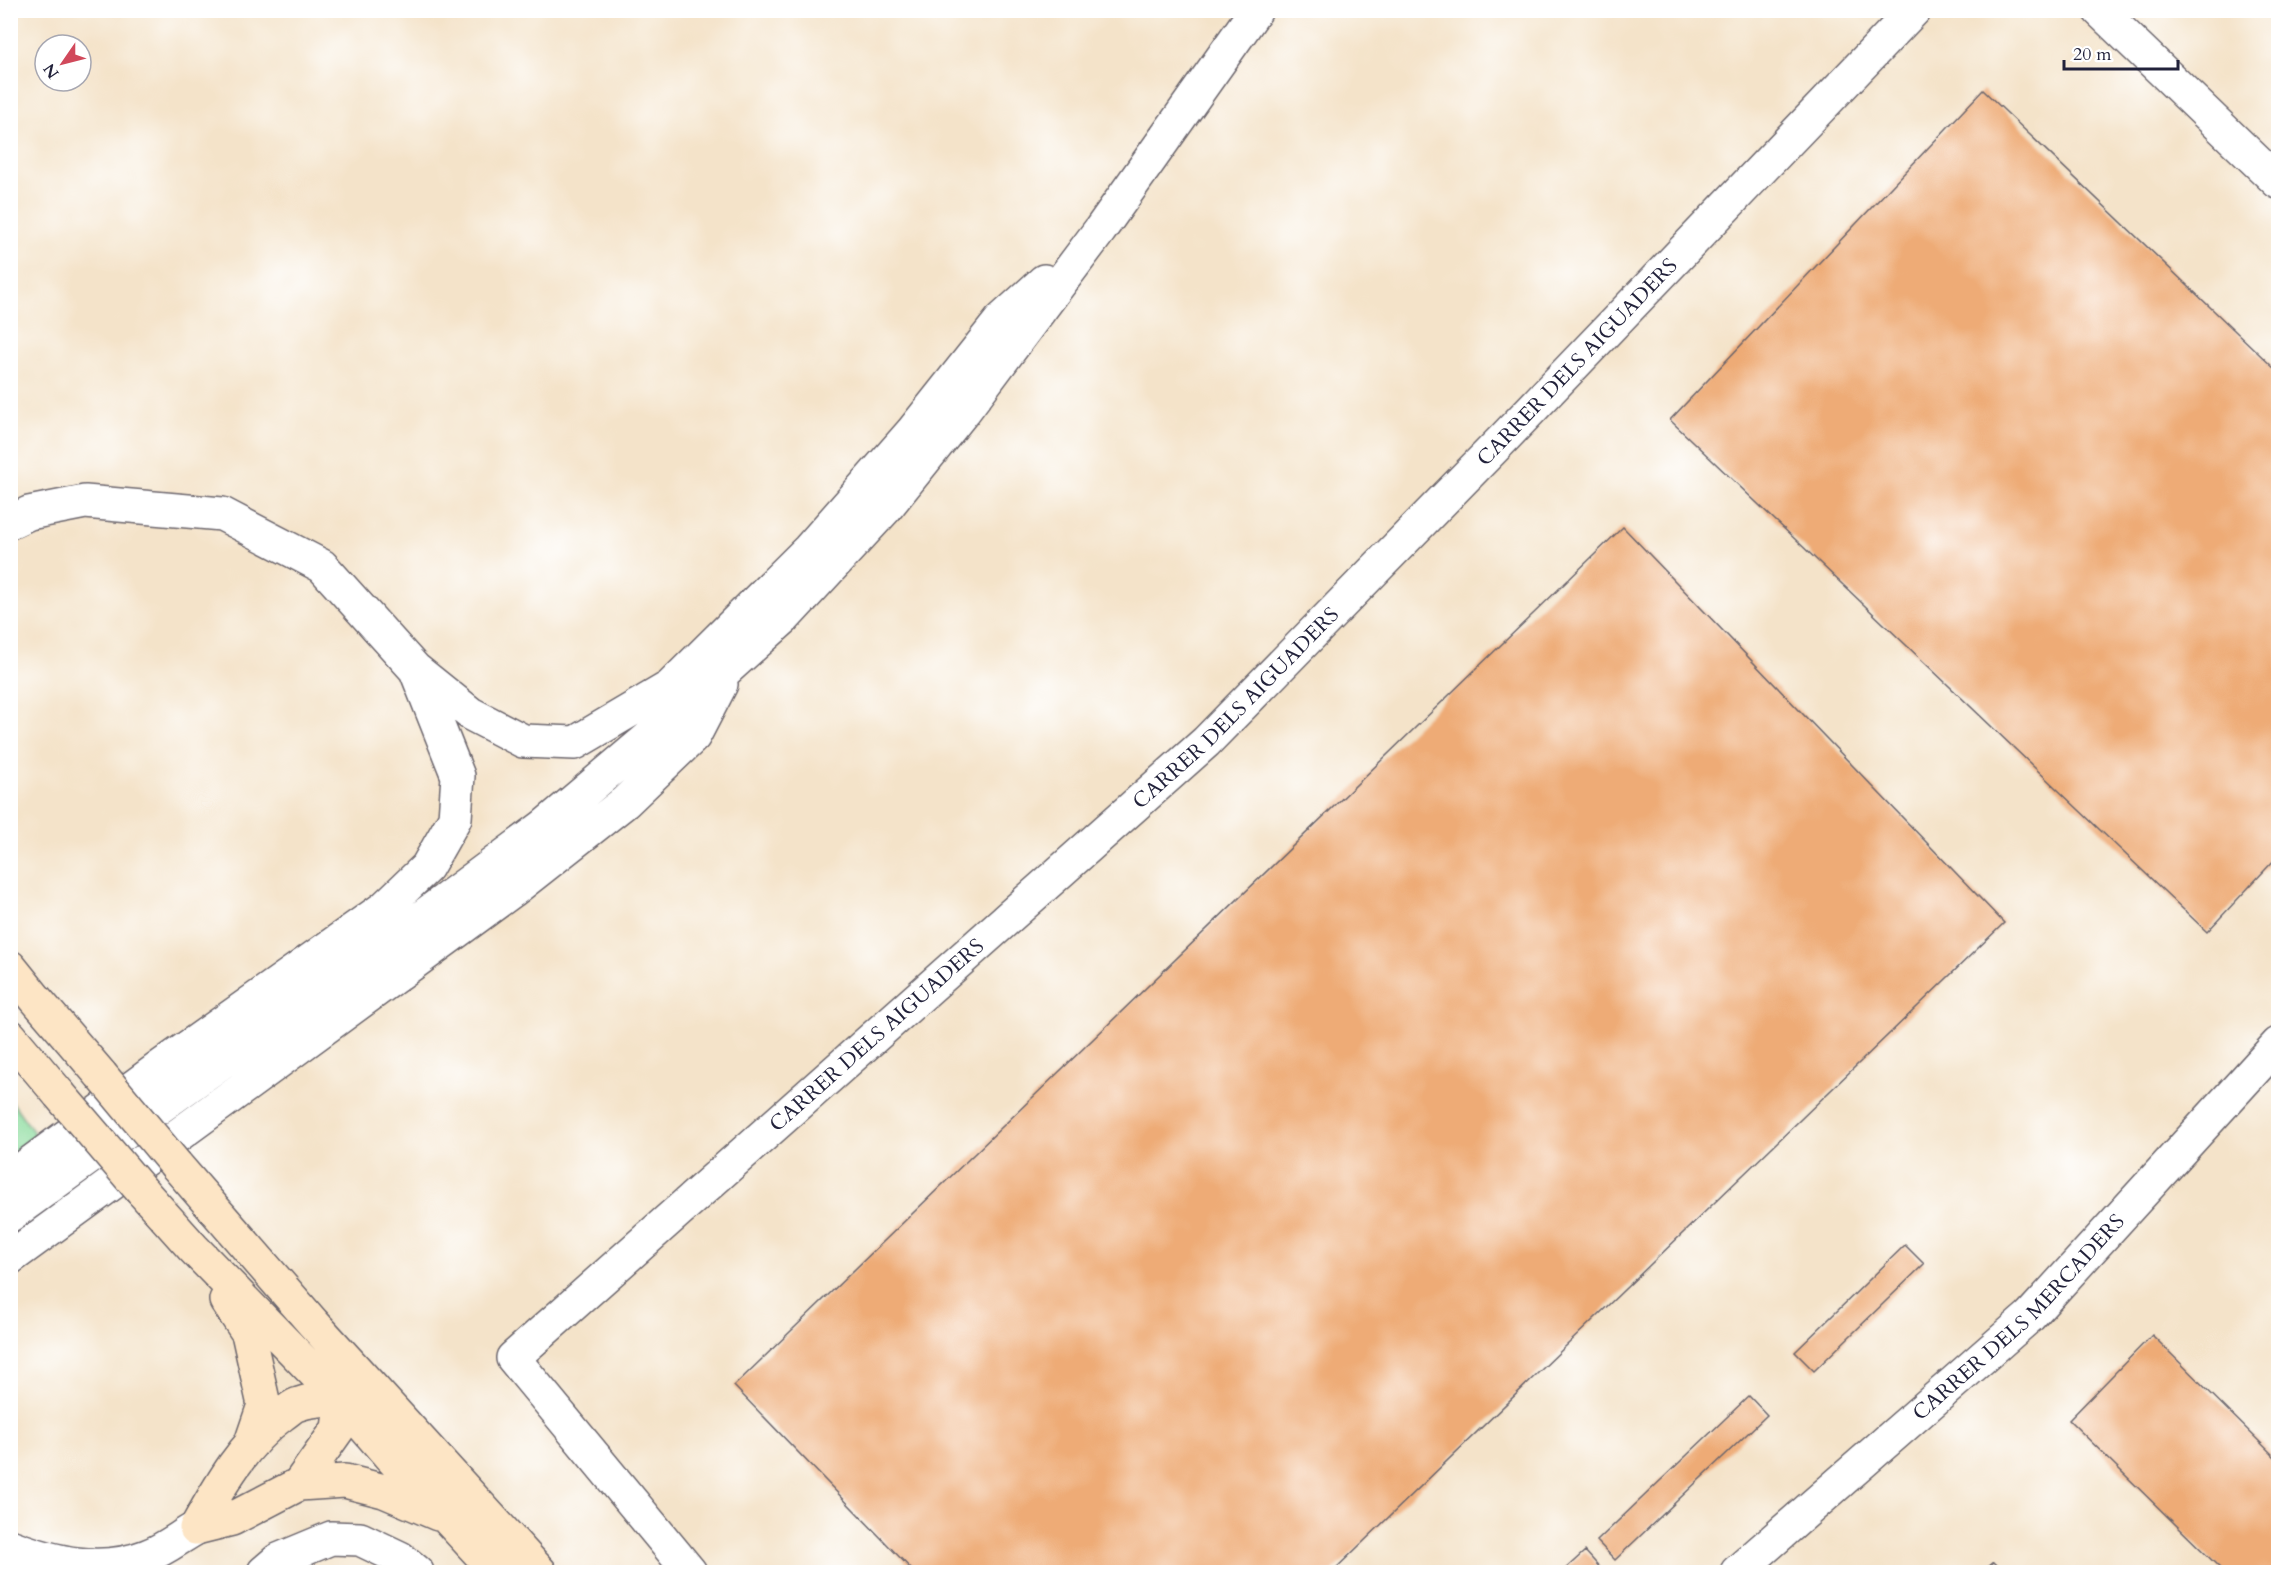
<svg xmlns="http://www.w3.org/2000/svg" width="2289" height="1583" font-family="Cardo,serif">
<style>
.green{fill:#8adb9c;stroke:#567e6c;stroke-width:1.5}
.building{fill:#eeab76}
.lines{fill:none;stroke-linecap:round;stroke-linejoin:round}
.minor-casing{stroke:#6c666d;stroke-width:36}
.tertiary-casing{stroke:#6c666d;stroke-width:36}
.secondary-casing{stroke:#6c666d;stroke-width:36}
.minor{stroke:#fff;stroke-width:33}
.tertiary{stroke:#fff;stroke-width:33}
.secondary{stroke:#fde5c5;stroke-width:33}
.secondary-bridge-casing{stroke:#6c666d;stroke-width:36;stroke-linecap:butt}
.secondary-bridge{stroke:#fde5c5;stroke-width:33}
.labels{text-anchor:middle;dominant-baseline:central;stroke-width:6;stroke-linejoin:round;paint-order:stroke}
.street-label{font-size:21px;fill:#22223b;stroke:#fff}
</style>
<rect width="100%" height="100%" fill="#fff"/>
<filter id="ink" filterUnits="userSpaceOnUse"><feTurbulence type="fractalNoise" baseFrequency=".0167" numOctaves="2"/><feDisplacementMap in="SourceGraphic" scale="12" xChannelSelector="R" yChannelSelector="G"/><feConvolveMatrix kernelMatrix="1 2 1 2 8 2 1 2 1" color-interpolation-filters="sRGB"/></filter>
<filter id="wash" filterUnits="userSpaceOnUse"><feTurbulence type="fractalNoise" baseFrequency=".008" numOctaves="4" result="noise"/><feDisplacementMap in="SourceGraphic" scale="24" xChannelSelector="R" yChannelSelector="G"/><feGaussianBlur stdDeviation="1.35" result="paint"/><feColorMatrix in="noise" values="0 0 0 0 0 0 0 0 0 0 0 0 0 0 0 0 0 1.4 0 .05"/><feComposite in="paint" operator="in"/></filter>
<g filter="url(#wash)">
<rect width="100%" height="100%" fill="#f4e3c9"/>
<path class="green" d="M 10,1099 L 40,1141 L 10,1164 Z"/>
<g id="blocks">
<path class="building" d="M 1983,90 L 2278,372 L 2278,856 L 2207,932 L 1670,420 Z
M 1623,527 L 2004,923 L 1332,1572 L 914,1572 L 734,1386 Z
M 1905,1245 L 1924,1264 L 1814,1371 L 1795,1352 Z
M 2152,1335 L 2278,1460 L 2278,1572 L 2224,1572 L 2069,1420 Z
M 1749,1396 L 1767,1415 L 1615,1560 L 1597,1541 Z
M 1585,1551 L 1603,1571 L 1602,1572 L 1562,1572 Z
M 1994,1562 L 2004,1572 L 1982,1572 Z"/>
</g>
</g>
<g filter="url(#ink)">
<use href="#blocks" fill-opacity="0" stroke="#6c666d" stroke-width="1.5"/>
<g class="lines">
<g class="minor-casing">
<g id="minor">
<path d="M 2099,10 L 2278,182"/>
<path d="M 264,1572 L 278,1560 L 331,1538 L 360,1539 L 400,1558 L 417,1572"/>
<path id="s1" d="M 690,1572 L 513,1358 L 1206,742 L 1505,437 L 1914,10"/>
<path id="s2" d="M 1737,1572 L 2030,1316 L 2278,1044"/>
</g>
</g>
<g class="tertiary-casing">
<path id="tertiary" d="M 10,522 L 29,513 L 85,502 L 222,514 L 322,566 L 415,669 L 471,714 L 523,741 L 575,743 L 670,687 L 809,549 L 912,432 L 1001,320 L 1044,281
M 10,1178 L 163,1065 L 384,908 L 427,867 L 455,818 L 458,776 L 417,673
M 10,1215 L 406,929 L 543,827 L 678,713 L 784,618 L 886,508 L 964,411 L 1100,230 L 1256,10
M 10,1258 L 512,891 L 625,802 L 694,736 L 721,684
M 10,1546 C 55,1563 101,1574 147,1556 C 164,1550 180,1537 196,1528"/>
</g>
<g class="secondary-casing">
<path id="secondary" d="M 10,967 L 35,998 L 101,1075
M 10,1036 L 59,1094
M 176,1165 L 313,1323 L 540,1572
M 142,1191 L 193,1248 L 341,1400 L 388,1454 L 497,1572
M 226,1300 L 248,1333 L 264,1405 L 251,1443
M 299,1484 L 345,1481 L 384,1491 L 438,1514
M 196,1528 L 232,1519 L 299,1484 L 338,1429 L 343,1387
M 196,1528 C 219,1487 244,1442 283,1414 C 288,1411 293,1405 299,1404 C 316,1398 337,1399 354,1401"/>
</g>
<use href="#minor" class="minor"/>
<use href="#tertiary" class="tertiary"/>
<use href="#secondary" class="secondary"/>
<g class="secondary-bridge-casing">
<path id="secondary-bridge" d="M 101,1075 L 176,1165
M 59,1094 L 142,1191"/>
</g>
<use href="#secondary-bridge" class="secondary-bridge"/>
</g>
</g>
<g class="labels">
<g class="street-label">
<text stroke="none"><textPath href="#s1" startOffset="1736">CARRER DELS AIGUADERS</textPath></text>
<text stroke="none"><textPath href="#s1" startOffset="1250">CARRER DELS AIGUADERS</textPath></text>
<text stroke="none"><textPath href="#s1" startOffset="764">CARRER DELS AIGUADERS</textPath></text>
<text stroke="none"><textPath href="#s2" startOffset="380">CARRER DELS MERCADERS</textPath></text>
</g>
</g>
<rect width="2289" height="1583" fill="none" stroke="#fff" stroke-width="36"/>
<g transform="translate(63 63) rotate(235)"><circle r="28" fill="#ffffff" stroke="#a7a7b1" stroke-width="1.5"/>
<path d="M0-4.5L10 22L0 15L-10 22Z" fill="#d1495b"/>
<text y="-9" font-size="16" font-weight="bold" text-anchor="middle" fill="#22223b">N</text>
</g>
<path d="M2064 60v9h114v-9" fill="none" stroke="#22223b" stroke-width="3"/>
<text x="2073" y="60" font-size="18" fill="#22223b" stroke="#ffffff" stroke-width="4.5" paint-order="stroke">20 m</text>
</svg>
